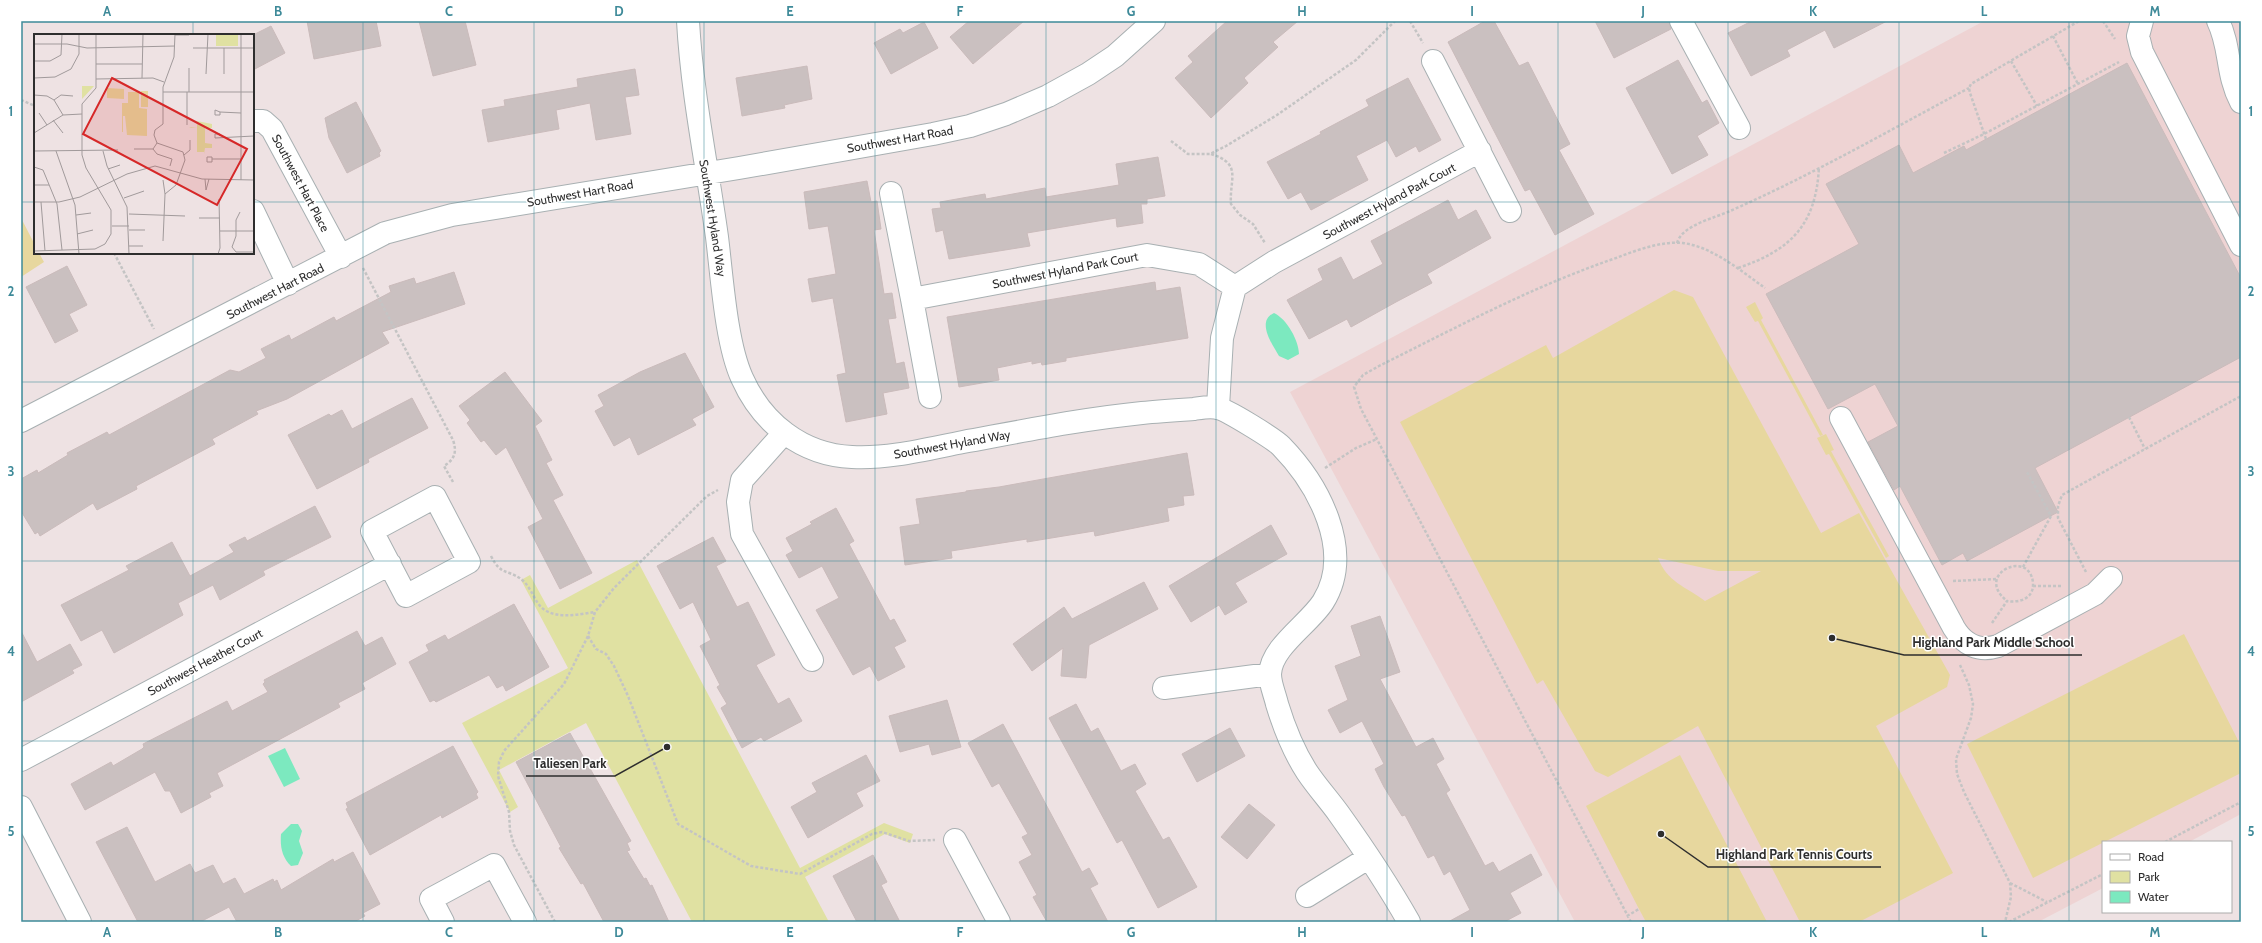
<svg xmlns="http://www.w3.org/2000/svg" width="2262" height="943" font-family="Cabin,sans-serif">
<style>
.education{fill:#eed3d3}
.green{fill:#e0e1a2}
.pitch{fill:#e7d79e;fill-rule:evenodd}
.water{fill:#7ce9bf}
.building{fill:#cac0c0;stroke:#cabbbb}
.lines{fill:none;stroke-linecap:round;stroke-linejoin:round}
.minor-casing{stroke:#a8b0b2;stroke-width:24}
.path{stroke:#c4c4c4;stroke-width:2.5;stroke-dasharray:3 2;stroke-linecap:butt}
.minor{stroke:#fff;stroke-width:22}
.grid{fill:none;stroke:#3e8a99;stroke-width:1;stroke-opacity:0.55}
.labels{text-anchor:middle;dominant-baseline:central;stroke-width:3;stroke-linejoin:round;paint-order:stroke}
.street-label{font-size:12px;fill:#2e2e2e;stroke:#fff}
.inset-road{fill:none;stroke:#a19a9b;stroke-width:1}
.view{fill:#d62828;fill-opacity:0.15;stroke:#d62828;stroke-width:2}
.inset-edge{fill:none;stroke:#2e2e2e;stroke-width:2}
.leader{fill:none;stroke:#2e2e2e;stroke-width:1.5}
.callout-dot{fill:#2e2e2e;stroke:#fff;stroke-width:1.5}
.callout-label{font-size:13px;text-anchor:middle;font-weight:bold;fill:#2e2e2e;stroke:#fff;stroke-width:3;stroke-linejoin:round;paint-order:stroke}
.neatline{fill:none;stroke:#3e8a99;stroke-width:1.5}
.grid-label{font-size:13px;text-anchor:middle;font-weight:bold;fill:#3e8a99}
</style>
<rect width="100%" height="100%" fill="#eee2e3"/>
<path class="education" d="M 1984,21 L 2241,21 L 2241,814 L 2189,842 L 2103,842 L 2103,888 L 2038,922 L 1575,922 L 1290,392 Z"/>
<path class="green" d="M 637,560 L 800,868 L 884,823 L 913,834 L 910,843 L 885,834 L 805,877 L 829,922 L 692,922 L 586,723 L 499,770 L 518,807 L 510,812 L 462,723 L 568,668 L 521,580 L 530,575 L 548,608 Z"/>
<path class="pitch" d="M 21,218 L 35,245 L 35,253 L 39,253 L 44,262 L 21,277 Z
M 1674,290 L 1693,297 L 1821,533 L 1859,513 L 1950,675 L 1947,687 L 1876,726 L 1953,873 L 1859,922 L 1800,922 L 1698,726 L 1608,777 L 1595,771 L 1543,680 L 1537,684 L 1400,422 L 1546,345 L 1553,358 ZM 1658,558 L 1718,571 L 1761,571 L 1705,601 C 1685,586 1667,582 1658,558 Z
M 1755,302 L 1763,318 L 1761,320 L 1823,435 L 1820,436 L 1758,321 L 1755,322 L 1746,307 Z
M 1826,434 L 1834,450 L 1831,451 L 1889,556 L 1886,558 L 1829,454 L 1826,455 L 1817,438 Z
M 2184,634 L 2241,746 L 2241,773 L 2033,878 L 1967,744 Z
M 1680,755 L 1767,922 L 1646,922 L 1639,909 L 1586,806 Z"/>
<path class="water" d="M 1274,313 C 1287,319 1299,341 1299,354 L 1288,360 L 1279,356 C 1272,344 1256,321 1274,313 Z
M 285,748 L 300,779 L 284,787 L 268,756 Z
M 291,824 L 298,824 L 302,831 L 299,841 L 303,853 L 298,865 L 291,866 C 282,857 280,847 281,834 Z"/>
<path class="building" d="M 307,21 L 376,21 L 381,46 L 314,59 Z
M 419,21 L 465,21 L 476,65 L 433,76 Z
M 969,21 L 1024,21 L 973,64 L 950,37 Z
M 1227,21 L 1298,21 L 1273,42 L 1278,47 L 1244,78 L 1248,83 L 1211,118 L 1175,78 L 1193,62 L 1188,56 Z
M 1485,21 L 1494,21 L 1519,66 L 1528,62 L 1570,144 L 1559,150 L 1594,214 L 1555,235 L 1530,189 L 1525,191 L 1448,42 Z
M 1595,21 L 1669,21 L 1671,29 L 1614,58 Z
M 1752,21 L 1887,21 L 1834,48 L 1825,30 L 1787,50 L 1790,56 L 1751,76 L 1728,33 Z
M 924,22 L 938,48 L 891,74 L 874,43 L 900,29 L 903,33 Z
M 271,26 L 285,53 L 253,70 L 253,35 Z
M 1678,60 L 1702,103 L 1707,100 L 1719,123 L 1697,136 L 1708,155 L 1672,174 L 1626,88 Z
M 2127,63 L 2241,278 L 2241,357 L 2035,468 L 2058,512 L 1967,561 L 1963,553 L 1942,565 L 1900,486 L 1894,490 L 1868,442 L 1898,426 L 1875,384 L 1828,409 L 1766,294 L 1859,244 L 1826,184 L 1899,145 L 1913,173 L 1964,146 L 1966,150 Z
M 807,66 L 812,99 L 784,105 L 785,108 L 742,116 L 736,78 Z
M 635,69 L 639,95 L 625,97 L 631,134 L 596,140 L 590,103 L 556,110 L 559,129 L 488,142 L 482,110 L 505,106 L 504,100 L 578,87 L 577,79 Z
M 1408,78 L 1441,140 L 1419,152 L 1416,146 L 1396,157 L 1387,140 L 1356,156 L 1368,180 L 1311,210 L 1301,192 L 1288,199 L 1267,162 L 1321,134 L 1320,132 L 1369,106 L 1366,100 Z
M 356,102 L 381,151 L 379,153 L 380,156 L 347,173 L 329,138 L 325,118 Z
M 1158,157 L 1165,196 L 1147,199 L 1147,204 L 1141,204 L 1143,223 L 1117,227 L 1116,218 L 1027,233 L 1030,246 L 949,259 L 943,230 L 936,232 L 932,209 L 941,208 L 940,202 L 985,194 L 986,199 L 1045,188 L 1046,197 L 1119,185 L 1116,164 Z
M 867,181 L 871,202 L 877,201 L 881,229 L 874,230 L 884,294 L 892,293 L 896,318 L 888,319 L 896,364 L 904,362 L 909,388 L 883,393 L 887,414 L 846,422 L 837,375 L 846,373 L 833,298 L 812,302 L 808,279 L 836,274 L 828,226 L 809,229 L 804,192 Z
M 1448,200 L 1458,220 L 1476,210 L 1491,238 L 1427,274 L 1432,283 L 1396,302 L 1351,327 L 1347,319 L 1309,339 L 1287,300 L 1323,280 L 1318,269 L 1341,257 L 1353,280 L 1383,264 L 1371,241 Z
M 67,266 L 87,305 L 69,314 L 78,331 L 55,343 L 26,287 Z
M 454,272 L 465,304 L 382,332 L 389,343 L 287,399 L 256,411 L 258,414 L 212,439 L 215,444 L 136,486 L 137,489 L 97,510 L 93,503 L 40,536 L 38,532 L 35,534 L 21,511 L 21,479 L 37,470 L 38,473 L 68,455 L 67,453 L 107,432 L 109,435 L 230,370 L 239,372 L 266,358 L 261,349 L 289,335 L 291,340 L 334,317 L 336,321 L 391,292 L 389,286 L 414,278 L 416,284 Z
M 1155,282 L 1156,291 L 1180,287 L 1188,338 L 1066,358 L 1066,361 L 1042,365 L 1041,362 L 1032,364 L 1032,361 L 997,368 L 999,380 L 959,387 L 947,317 Z
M 685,353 L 714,407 L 692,419 L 696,425 L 638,455 L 630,437 L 614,446 L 595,411 L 604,406 L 598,395 L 640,372 Z
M 505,372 L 542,421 L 535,426 L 552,460 L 546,463 L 563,495 L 553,500 L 592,573 L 560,589 L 528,527 L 543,519 L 506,447 L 496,455 L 484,440 L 481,442 L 467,423 L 470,420 L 459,406 Z
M 412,398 L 428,428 L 368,459 L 369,462 L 317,489 L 288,435 L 329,414 L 331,416 L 342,410 L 352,429 Z
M 1187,453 L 1194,495 L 1183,496 L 1184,505 L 1167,508 L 1169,521 L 1095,536 L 1094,531 L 1027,542 L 1027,539 L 951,551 L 952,558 L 905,565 L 900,527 L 920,524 L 916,499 L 966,492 L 966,491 L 999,487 Z
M 315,506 L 331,537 L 263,571 L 265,575 L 220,600 L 213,585 L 178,603 L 183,615 L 114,653 L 102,630 L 81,641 L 61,605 L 129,570 L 126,566 L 172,542 L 190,576 L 234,552 L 229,545 L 245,537 L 247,541 Z
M 836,508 L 854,541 L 849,544 L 890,621 L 894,619 L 906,641 L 894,647 L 905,667 L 878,681 L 870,666 L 853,675 L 816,610 L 839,598 L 822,566 L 799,578 L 786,555 L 793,551 L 786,538 L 812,524 L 810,522 Z
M 1271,525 L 1287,554 L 1235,583 L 1247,602 L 1225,615 L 1219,605 L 1191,622 L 1169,586 Z
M 713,537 L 726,561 L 716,566 L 737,607 L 748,602 L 775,655 L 756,665 L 778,704 L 789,698 L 802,721 L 764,741 L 761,737 L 742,748 L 721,708 L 727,704 L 717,687 L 720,685 L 700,646 L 711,640 L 703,623 L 693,602 L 680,609 L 657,566 Z
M 1144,582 L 1158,609 L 1089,645 L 1086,678 L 1061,676 L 1063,648 L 1032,671 L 1013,644 L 1064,607 L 1072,619 Z
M 514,604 L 549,667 L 506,691 L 503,685 L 497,688 L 489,675 L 436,702 L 434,700 L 430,702 L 409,662 L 429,651 L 426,645 L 445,635 L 448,640 Z
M 1380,616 L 1400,672 L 1380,679 L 1416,747 L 1433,738 L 1444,759 L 1436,764 L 1450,790 L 1446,793 L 1485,866 L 1493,862 L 1499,872 L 1531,854 L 1542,875 L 1510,893 L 1521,913 L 1504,922 L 1448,922 L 1470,910 L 1450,871 L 1444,875 L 1434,855 L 1428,858 L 1405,815 L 1402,816 L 1384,787 L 1375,769 L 1384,764 L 1362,721 L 1340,733 L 1328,710 L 1348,700 L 1335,666 L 1361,656 L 1351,626 Z
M 21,631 L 37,662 L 70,644 L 82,665 L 72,670 L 74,673 L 21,702 Z
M 357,631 L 365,646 L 382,637 L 396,664 L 362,683 L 365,689 L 338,703 L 340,707 L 217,773 L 223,786 L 209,793 L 211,797 L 181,813 L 170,791 L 165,791 L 155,772 L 85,810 L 71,784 L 111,762 L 113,766 L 142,749 L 144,747 L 143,744 L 227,701 L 232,711 L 268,692 L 263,684 L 265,682 L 264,680 Z
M 947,700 L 961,747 L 932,755 L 929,744 L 900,752 L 889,716 Z
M 1076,704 L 1091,732 L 1098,728 L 1121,771 L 1135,764 L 1146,784 L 1135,791 L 1163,840 L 1169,837 L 1197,887 L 1158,908 L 1122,840 L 1117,843 L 1049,718 Z
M 1003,724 L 1082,872 L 1089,868 L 1098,884 L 1090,888 L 1108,922 L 1047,922 L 1033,897 L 1037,895 L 1019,862 L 1032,855 L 1022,837 L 1028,834 L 999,783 L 992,787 L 968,743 Z
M 1230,728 L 1245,756 L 1197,782 L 1182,754 Z
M 570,733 L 631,841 L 627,843 L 630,850 L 627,851 L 644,879 L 646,878 L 650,886 L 652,885 L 669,922 L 604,922 L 583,883 L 581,884 L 559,848 L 561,847 L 516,762 Z
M 453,746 L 478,792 L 476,794 L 478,798 L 442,818 L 441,815 L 370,855 L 346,809 L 348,808 L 346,803 Z
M 866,755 L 880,781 L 856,793 L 863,806 L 808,838 L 791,807 L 817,792 L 812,783 Z
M 1249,804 L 1275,825 L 1247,859 L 1221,837 Z
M 127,827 L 155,882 L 190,864 L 195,873 L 213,865 L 223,884 L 235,878 L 244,894 L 273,879 L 274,882 L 277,880 L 281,890 L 333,859 L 334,862 L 353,852 L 380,904 L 363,913 L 365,916 L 354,922 L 237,922 L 229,907 L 200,922 L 138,922 L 96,842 Z
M 873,855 L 887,882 L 881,885 L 900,922 L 857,922 L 833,876 Z"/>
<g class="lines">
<g class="minor-casing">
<path id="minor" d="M 688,21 C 692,94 707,165 717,237 C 722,277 726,343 742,378 C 762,423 802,455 852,457 C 889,459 927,449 963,442 C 1023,431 1082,419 1142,413 C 1159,411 1177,410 1194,409 C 1201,408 1210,406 1217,408 C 1226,409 1274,439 1281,446 C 1318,484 1355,551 1323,602 C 1309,624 1271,647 1270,674 C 1270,684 1275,695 1277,704 C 1284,727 1294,752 1307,772 C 1317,787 1329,800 1339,814 C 1364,849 1388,885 1409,922
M 1681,21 L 1739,128
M 2142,21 L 2138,36 L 2142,52 L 2241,245
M 2218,21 C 2231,47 2226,74 2241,102
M 1433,61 L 1510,211
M 253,121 L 263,121 L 272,129 L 341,257
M 891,193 L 912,299 L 1147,255 L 1199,264 L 1235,287
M 253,211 L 288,284
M 912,299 L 930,397
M 1218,407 L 1222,338 L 1235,287 L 1274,262 L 1480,151
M 1841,418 L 1954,628 C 1964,645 1979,652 1998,646 L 2095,594 L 2111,578
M 21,421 L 385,233 L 452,215 L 739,168 L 933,134 L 970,126 L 1006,114 L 1048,96 L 1088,74 L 1115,56 L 1154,21
M 784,433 L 742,480 L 738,502 L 742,534 L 812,660
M 435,497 L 469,562 L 406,596 L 372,531 Z
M 1164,688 L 1270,674
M 21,760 L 390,564
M 21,807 L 80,922
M 955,840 L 999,922
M 1307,896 L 1368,858
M 443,922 L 431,899 L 494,865 L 525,922"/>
</g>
<path class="path" d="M 1410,21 L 1423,43
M 2103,21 L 2115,39
M 2053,36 L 2078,84
M 2011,61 L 2037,106
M 21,100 L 35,106
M 1986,139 L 1970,93 L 1969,88 L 1971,84 L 2079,21
M 1171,141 L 1188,154 L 1210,154 L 1226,146 L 1277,115 L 1356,60 L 1395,21
M 1944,153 L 1984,134 L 2119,62
M 1211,154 C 1243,164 1229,179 1231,204 L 1240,215 L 1253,224 L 1265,243
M 1677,243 C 1682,225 1715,218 1730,211 C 1812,175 1890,130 1969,88
M 114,253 L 154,329
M 363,268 L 453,440 C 457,452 455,459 444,466 L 453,482
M 1738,268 C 1791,250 1816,225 1819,167
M 2129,417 L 2145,449
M 1325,468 L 1356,448 L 1377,439
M 491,556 C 501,576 507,569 521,579 C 528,584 533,595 537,602 C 549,621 576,615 595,612
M 2023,567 L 2051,516 L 2027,472
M 2086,572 L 2058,518 L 2058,506 L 2062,495 L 2241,396
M 1953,581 L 1997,579
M 2033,586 L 2062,586
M 1992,623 L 2007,601 C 2019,603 2034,599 2033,583 C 2030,548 1973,574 2007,601
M 588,636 L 596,649 L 606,654 L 614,666 L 628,696 L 678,824 L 751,866 L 800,874 L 872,834 L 882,832 L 909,841 L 935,840
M 1960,665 L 1969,685 L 1973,704 L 1971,718 L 1956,759 L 1957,774 L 1964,792 L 2010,883 L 2011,897 L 2005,922
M 2165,842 L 2241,802
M 2010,883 L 2047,902
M 1627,916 L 1639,909
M 555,922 L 514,845 L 510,831 L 509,812 L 498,776 L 499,762 L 504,751 L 564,684 L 588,636 L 595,612 L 614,588 L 707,496 L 718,490
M 1631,922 L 1370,426 L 1361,409 L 1354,387 L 1363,375 L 1379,366 C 1457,327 1534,286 1616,258 C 1637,250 1661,241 1683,243 C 1713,247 1741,271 1765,288
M 2009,922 L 2103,874"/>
<use href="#minor" class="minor"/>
</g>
<path class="grid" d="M 193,21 L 193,35M 363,21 L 363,922M 534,21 L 534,922M 704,21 L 704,922M 875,21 L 875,922M 1046,21 L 1046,922M 1216,21 L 1216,922M 1387,21 L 1387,922M 1558,21 L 1558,922M 1728,21 L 1728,922M 1899,21 L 1899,922M 2069,21 L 2069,922M 21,202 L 35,202M 253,202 L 2241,202M 193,253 L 193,922M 21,382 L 2241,382M 21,561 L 2241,561M 21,741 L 2241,741"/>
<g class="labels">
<g class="street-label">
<text transform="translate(900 139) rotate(-10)">Southwest Hart Road</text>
<text transform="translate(301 183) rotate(62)">Southwest Hart Place</text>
<text transform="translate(580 193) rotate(-10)">Southwest Hart Road</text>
<text transform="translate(1389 201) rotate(-28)">Southwest Hyland Park Court</text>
<text transform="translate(713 218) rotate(81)">Southwest Hyland Way</text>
<text transform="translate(1065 270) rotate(-11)">Southwest Hyland Park Court</text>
<text transform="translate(275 291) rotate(-27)">Southwest Hart Road</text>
<text transform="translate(952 444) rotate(-10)">Southwest Hyland Way</text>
<text transform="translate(205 662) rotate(-28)">Southwest Heather Court</text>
</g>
</g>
<g transform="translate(34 34)">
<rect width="220" height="220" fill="#eee2e3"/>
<path d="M 182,0 L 204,0 L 204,12 L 182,12 ZM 48,52 L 60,52 L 48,65 ZM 178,83 L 178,97 L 178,94 L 171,94 L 171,109 L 178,110 L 178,107 L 178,114 L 171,114 L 170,120 L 170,118 L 163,118 L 163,94 L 157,94 L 155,93 L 163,94 L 163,87 L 178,90 Z" fill="#e0e1a2"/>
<path d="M 73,54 L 90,55 L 90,65 L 73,64 ZM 107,57 L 114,57 L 114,73 L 107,73 ZM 94,58 L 105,58 L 105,74 L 113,75 L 113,102 L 93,101 L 91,82 L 89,82 L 89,98 L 88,98 L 88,69 L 94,69 Z" fill="#e7d79e"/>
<path class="inset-road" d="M 207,0 L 207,146M 141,1 L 155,1M 0,10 L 33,10 L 53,14 L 141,12M 159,14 L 220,14M 0,27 L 16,27 L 27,21 L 28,0M 62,30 L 108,30M 155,34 L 155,58M 172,40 L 174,0M 190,40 L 190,14M 0,44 L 21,43 L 37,35 L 45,20 L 45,0M 108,44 L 109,0M 62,45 L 119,44 L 130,48M 129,58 L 220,58M 0,61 L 13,62 L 20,66 L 29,81M 20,66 L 27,61 L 39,62M 186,78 L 181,76 L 181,81 L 186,81 L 186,78 L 207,79M 5,79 L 13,91M 19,86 L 29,99M 153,91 L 153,58M 0,99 L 29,81 L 48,80M 186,102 L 186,100 L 181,100 L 181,104 L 220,102M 100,115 L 119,115 L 123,109M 119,115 L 123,120 L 138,125 L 136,132M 0,117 L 84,116M 22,117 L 41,171 L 45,220M 69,117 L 73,132 L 93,173 L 95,220M 150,121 L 156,116 L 156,106M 178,125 L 178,123 L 173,123 L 173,128 L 178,128 L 178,125 L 207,125M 0,133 L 9,136 L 23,170 L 28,216M 74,135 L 86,131M 171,145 L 172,156 L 175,145M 129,146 L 131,160M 1,151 L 15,151M 90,164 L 110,157M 0,168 L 25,168 L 46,163 L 93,140 L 121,132 L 168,145 L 220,146M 7,168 L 11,217M 206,178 L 202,186 L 202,202 L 198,213 L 202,218 L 220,218M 95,180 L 151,182M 42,181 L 57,179M 165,184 L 186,184M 78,192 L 95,192M 95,196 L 111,196M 186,197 L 220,197M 43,200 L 59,196M 129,207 L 131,160 L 142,151 L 151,126 L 149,118 L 123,109 L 120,101 L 121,96 L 129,90 L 129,53 L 140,23 L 141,0M 95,212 L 109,212M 0,217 L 61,215 L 71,210 L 77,200 L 77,176 L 52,134 L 48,121 L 48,70 L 62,54 L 62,0M 174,220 L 184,220 L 186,214 L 185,165"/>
<path class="view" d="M 78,44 L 213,115 L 183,171 L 49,100 Z"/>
<rect width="220" height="220" class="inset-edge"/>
</g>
<path class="leader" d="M1832 638L1904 655H2082M667 747L615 776H526M1661 834L1708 867H1881"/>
<g class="callout-dot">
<circle cx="1832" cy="638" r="4"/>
<circle cx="667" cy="747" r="4"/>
<circle cx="1661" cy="834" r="4"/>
</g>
<g class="callout-label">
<text x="1993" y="647">Highland Park Middle School</text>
<text x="570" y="768">Taliesen Park</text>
<text x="1794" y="859">Highland Park Tennis Courts</text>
</g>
<rect width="2262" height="943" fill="none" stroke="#ffffff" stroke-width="44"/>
<rect x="2102" y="841" width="130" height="72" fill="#ffffff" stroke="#ababab"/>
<rect x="2110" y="854" width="20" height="6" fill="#ffffff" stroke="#ababab"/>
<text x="2138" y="861" font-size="12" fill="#2e2e2e">Road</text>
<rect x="2110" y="871" width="20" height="12" fill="#e0e1a2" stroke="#ababab"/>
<text x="2138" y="881" font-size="12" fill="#2e2e2e">Park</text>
<rect x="2110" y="891" width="20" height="12" fill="#7ce9bf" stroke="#ababab"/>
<text x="2138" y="901" font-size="12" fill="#2e2e2e">Water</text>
<rect x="22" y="22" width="2218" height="899" class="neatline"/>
<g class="grid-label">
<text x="107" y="16">A</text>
<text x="278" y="16">B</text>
<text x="449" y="16">C</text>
<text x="619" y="16">D</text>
<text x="790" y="16">E</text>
<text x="960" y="16">F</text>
<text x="1131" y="16">G</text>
<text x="1302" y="16">H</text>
<text x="1472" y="16">I</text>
<text x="1643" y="16">J</text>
<text x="1813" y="16">K</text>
<text x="1984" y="16">L</text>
<text x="2155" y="16">M</text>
<text x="11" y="116">1</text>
<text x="2251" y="116">1</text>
<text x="11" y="296">2</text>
<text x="2251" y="296">2</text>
<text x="11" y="476">3</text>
<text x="2251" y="476">3</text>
<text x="11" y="656">4</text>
<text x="2251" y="656">4</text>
<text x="11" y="836">5</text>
<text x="2251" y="836">5</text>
<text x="107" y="937">A</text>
<text x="278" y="937">B</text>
<text x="449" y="937">C</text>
<text x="619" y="937">D</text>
<text x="790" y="937">E</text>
<text x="960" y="937">F</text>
<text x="1131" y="937">G</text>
<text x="1302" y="937">H</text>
<text x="1472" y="937">I</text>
<text x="1643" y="937">J</text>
<text x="1813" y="937">K</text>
<text x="1984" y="937">L</text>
<text x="2155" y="937">M</text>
</g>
</svg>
